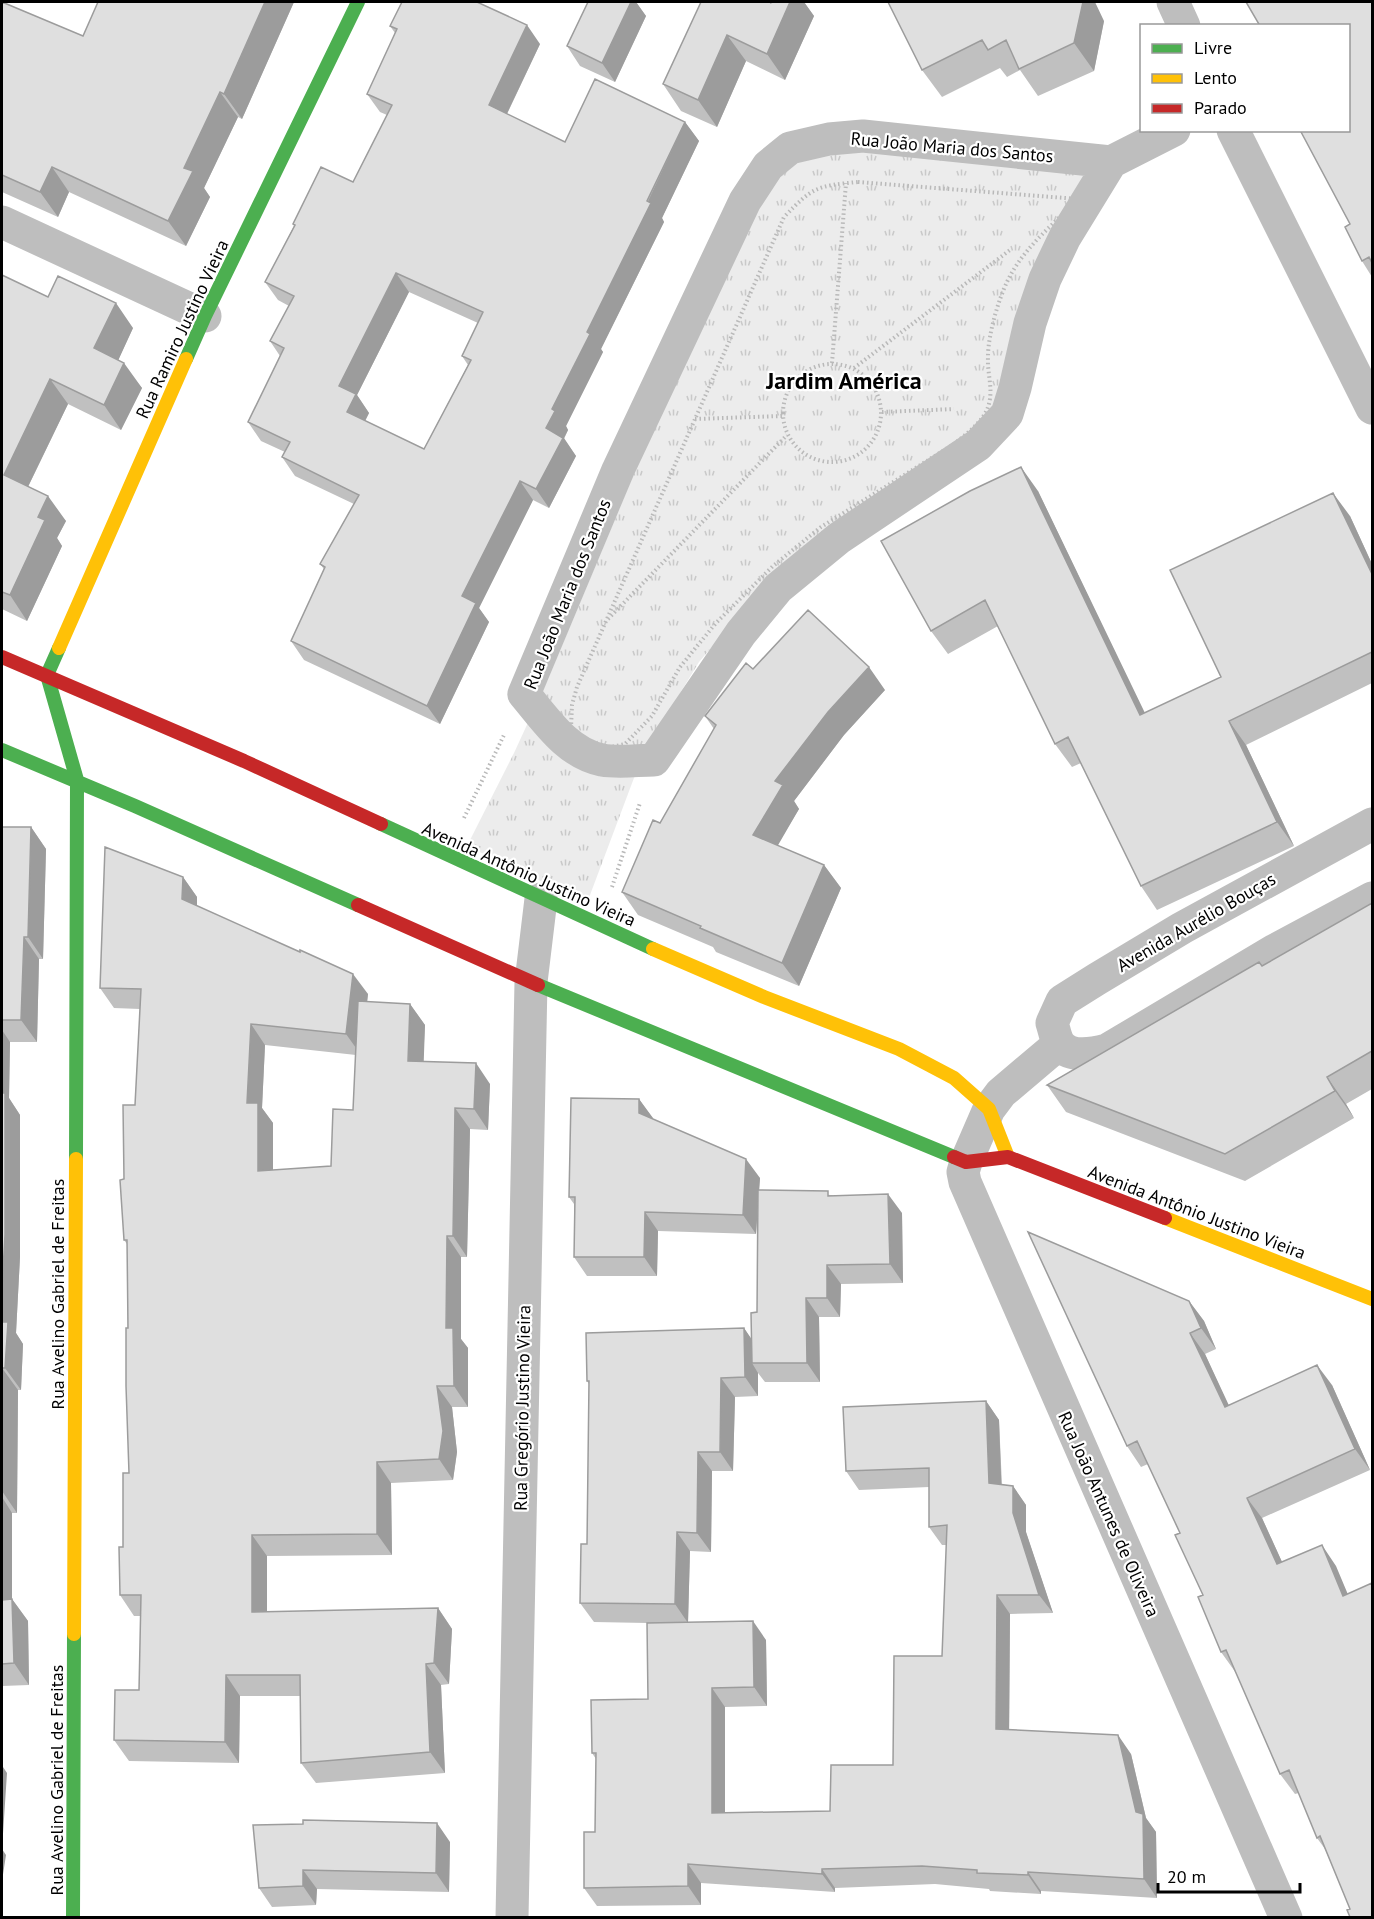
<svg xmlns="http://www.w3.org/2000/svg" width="1374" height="1919" font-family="'PT Sans',sans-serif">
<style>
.park{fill:url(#park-tufts)}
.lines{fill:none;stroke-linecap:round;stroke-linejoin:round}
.path{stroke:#b9b9b9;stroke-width:4;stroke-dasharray:1.5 3;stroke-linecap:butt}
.street{stroke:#bebebe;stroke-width:33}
.fast{stroke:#4caf50;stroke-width:14}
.slow{stroke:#ffc107;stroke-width:14}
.jam{stroke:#c62828;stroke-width:14}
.wall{fill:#c0c0c0;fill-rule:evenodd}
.shaded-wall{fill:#9c9c9c}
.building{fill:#dfdfdf;stroke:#9c9c9c;stroke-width:1.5;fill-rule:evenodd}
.labels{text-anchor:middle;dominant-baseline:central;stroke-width:4.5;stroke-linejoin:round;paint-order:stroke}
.street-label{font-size:18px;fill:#000;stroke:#fff}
.district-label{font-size:24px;font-weight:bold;fill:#000;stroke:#fff}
</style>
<defs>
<pattern id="park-tufts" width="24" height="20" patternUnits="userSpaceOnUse" patternTransform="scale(1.5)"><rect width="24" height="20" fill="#ececec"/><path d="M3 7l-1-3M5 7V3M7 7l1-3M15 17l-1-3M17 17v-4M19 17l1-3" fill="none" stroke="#c9c9c9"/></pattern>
</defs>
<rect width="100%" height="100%" fill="#fff"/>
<path class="park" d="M 847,144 L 1083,170 L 1092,185 L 982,437 L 745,608 L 699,662 L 643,754 L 587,903 L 467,846 L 514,753 L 548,679 L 747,204 L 786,163 Z"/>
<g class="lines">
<path class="path" d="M 858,182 L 1078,199 C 1053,225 1023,248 1007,282 C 998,301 988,335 988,357 C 987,374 994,390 988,407 C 983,422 966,434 954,444 L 821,527 L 773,566 L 716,623 L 680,667 L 652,716 L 625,744 L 606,748 L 587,743 L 571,728 L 572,705 L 577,687 L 784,217 C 813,187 816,186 858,182 Z
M 832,363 L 846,183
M783 413a49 49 0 1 1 98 0a49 49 0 1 1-98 0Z
M 854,368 L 1010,250
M 882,412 L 954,409
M 695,419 L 782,416
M 608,619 L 787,435
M 464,818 L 504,735
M 612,887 L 640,803"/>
<path class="street" d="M 1173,2 L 1184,26
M 1233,130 L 1372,408
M 1111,162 L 1065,237 L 1045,279 L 1030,323 L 1015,388 L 1007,414 L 978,445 L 839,538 L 778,588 L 741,633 L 654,760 C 638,760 619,763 602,760 C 567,753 546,720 524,694 L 618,470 L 745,201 L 768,166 L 790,148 L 829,139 L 863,136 L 1111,162 L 1174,130
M 2,222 L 205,316
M 1372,824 L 1182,928 L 1097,979 L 1062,1001 L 1052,1023 C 1054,1029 1055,1036 1058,1042 C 1068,1059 1091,1054 1107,1050 L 1275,950 L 1372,898
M 1059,1044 L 1001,1093 L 989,1109 L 966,1162 L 963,1172 L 965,1182 L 1286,1918
M 512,1918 L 531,982 L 541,899"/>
<path class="fast" d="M 186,359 L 205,316 L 358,2
M 59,648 L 47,675 L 77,780 L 76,1159
M 2,750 L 135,806 L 358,905
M 381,824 L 653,949
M 538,985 L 954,1157
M 73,1918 L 74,1634"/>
<path class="slow" d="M 59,648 L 186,359
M 653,949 L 764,997 L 899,1049 L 954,1078 L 989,1109 L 1008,1157
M 1165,1218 L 1372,1299
M 74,1634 L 76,1159"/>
<path class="jam" d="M 2,657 L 244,761 L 381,824
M 358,905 L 538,985
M 954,1157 L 966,1162 L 1008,1157 L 1165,1218"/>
</g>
<path class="wall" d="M 2,2 L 83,36 L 98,2 L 294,2 L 242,119 L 238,117 L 204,188 L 210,197 L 186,246 L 69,192 L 58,217 L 2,192 Z
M 588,2 L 636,2 L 646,16 L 615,82 L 580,66 L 567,46 Z
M 701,2 L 804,2 L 814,16 L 785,80 L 746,61 L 717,127 L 681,111 L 663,84 Z
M 888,2 L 1104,21 L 1094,71 L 1038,96 L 1020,70 L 1007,77 L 1000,68 L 942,97 L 922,70 Z
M 1372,2 L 1372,277 L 1362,261 L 1350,224 L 1348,130 Z
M 390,26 L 540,44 L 507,114 L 565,142 L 685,122 L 699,141 L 662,218 L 664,222 L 601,349 L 603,352 L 566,426 L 568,430 L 564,439 L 576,456 L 549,508 L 533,500 L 479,608 L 489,622 L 440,724 L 304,660 L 291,641 L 324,569 L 320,564 L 354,504 L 295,476 L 282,457 L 285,452 L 261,441 L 248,422 L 280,356 L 270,341 L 289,306 L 278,300 L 265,282 L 294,226 L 293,224 L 353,182 L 387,115 L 380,112 L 367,94 L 395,33 ZM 409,292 L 478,323 L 462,356 L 468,365 L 424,449 L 365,421 L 369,413 L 357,395 Z
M 2,275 L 48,297 L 133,328 L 118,360 L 142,388 L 121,430 L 68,404 L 28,487 L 66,521 L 57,538 L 62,546 L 27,621 L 2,609 Z
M 1038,491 L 1144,713 L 1221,677 L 1350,516 L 1372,564 L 1372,683 L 1246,745 L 1294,846 L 1157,910 L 1141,886 L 1081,763 L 1072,767 L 1055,744 L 998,626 L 948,654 L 931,631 Z
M 753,669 L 885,690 L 844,735 L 794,801 L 799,809 L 777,845 L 824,865 L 841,888 L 799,986 L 716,952 L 713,947 L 638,915 L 622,892 L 660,823 L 714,729 L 705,716 Z
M 2,827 L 31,827 L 46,849 L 43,959 L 39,959 L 37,1042 L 10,1042 L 9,1098 L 20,1115 L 20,1257 L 16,1333 L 23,1344 L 21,1390 L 18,1390 L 17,1513 L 12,1513 L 12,1599 L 28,1621 L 29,1685 L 2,1686 Z
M 183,877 L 197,897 L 197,906 L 368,994 L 367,1002 L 410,1004 L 425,1025 L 423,1061 L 490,1084 L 488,1130 L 470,1129 L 467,1257 L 461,1257 L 461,1339 L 468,1348 L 468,1407 L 452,1407 L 457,1452 L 453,1480 L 391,1483 L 392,1555 L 267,1556 L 267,1612 L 438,1608 L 452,1629 L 449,1684 L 441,1685 L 445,1773 L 316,1783 L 301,1763 L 301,1696 L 240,1696 L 239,1763 L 129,1761 L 114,1740 L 139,1690 L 141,1616 L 134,1616 L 120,1595 L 129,1473 L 127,1244 L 124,1240 L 124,1179 L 135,1105 L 140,1009 L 114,1008 L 100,988 ZM 265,1045 L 356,1055 L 353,1110 L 331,1166 L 273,1170 L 273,1123 L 262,1108 Z
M 1372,903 L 1372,1089 L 1346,1104 L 1354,1118 L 1245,1181 L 1066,1112 L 1047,1085 L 1262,966 Z
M 639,1099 L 653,1119 L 760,1178 L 759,1190 L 831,1195 L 902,1213 L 903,1283 L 841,1284 L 840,1317 L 819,1317 L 820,1382 L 765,1382 L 758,1373 L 758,1396 L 735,1397 L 733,1471 L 712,1471 L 711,1552 L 690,1551 L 688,1622 L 766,1640 L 767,1706 L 725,1707 L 725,1813 L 830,1811 L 893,1765 L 942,1656 L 947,1545 L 942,1545 L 929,1527 L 929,1487 L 859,1490 L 846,1471 L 986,1401 L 999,1420 L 1002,1485 L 1013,1486 L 1026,1505 L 1026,1532 L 1053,1613 L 1010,1614 L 1009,1729 L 1131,1754 L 1146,1818 L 1156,1832 L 1157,1898 L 1041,1891 L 1041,1894 L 990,1891 L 989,1889 L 935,1884 L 835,1888 L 835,1892 L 701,1883 L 701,1905 L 597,1906 L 584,1888 L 595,1832 L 596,1759 L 592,1753 L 648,1699 L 647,1623 L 594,1622 L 580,1603 L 587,1544 L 589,1384 L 587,1381 L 744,1328 L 751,1339 L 757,1312 L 758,1206 L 756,1234 L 658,1231 L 657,1276 L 587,1276 L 574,1257 L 574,1204 L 569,1197 Z
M 1189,1301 L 1204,1321 L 1216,1349 L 1205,1354 L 1228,1405 L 1332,1385 L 1370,1470 L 1262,1518 L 1282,1562 L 1336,1566 L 1350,1909 L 1325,1849 L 1317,1838 L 1299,1793 L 1295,1794 L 1280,1774 L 1236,1673 L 1221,1652 L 1203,1595 L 1180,1533 L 1148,1464 L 1141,1467 L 1127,1446 Z
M 253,1825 L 450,1842 L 449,1892 L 317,1889 L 316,1905 L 272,1907 L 259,1888 Z"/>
<path class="shaded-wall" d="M 265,2 L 294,2 L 242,119 L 224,94 Z
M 631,2 L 636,2 L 646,16 L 615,82 L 602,63 Z
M 771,2 L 804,2 L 814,16 L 785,80 L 767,54 Z
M 1083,2 L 1095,2 L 1104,21 L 1094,71 L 1074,43 Z
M 527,25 L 540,44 L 502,124 L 489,105 Z
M 727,35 L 746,61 L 717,127 L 698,100 Z
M 220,92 L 238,117 L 204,188 L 210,197 L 186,246 L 168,221 L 184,168 Z
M 685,122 L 699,141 L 662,218 L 664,222 L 601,349 L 603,352 L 566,426 L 568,430 L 564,438 L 576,456 L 549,508 L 536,489 L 546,428 L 552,409 L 587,332 Z
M 52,167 L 69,192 L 58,217 L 40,192 Z
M 396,273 L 409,292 L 357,395 L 369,413 L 360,431 L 347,412 L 339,386 Z
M 116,303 L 133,328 L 112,374 L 94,348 Z
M 124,363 L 142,388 L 121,430 L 104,405 Z
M 50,379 L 68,404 L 21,501 L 4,475 Z
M 1021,467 L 1038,491 L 1157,738 L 1140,715 Z
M 520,481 L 533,500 L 479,608 L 489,622 L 440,724 L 427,706 L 462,596 Z
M 1333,493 L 1350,516 L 1372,564 L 1372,574 Z
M 48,496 L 66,521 L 57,538 L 62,546 L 27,621 L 10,595 L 38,517 Z
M 869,667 L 885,690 L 844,735 L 794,801 L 799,809 L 770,859 L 753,835 L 775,781 L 828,712 Z
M 1229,721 L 1246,745 L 1294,846 L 1277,822 Z
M 31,827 L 46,849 L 43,959 L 28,937 Z
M 824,865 L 841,888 L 799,986 L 782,963 Z
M 183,877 L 197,897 L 197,920 L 182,899 Z
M 24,937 L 39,959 L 37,1042 L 21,1020 Z
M 353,974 L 368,994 L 361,1055 L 346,1034 Z
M 410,1004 L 425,1025 L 423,1082 L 408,1061 Z
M 251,1024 L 265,1045 L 262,1108 L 273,1123 L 273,1192 L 258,1171 L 247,1103 Z
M 2,1030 L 10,1042 L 9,1098 L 20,1115 L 20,1257 L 16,1333 L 23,1344 L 21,1390 L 5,1368 L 2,1325 Z
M 476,1063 L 490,1084 L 488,1130 L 474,1109 Z
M 1327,1077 L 1346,1104 L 1354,1118 L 1335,1091 Z
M 639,1099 L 653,1118 L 653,1132 L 639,1113 Z
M 455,1108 L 470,1129 L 467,1257 L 453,1236 Z
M 746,1159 L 760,1178 L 756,1234 L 743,1215 Z
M 888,1194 L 902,1213 L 903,1283 L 890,1264 Z
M 645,1212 L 658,1231 L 657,1276 L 644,1257 Z
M 447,1236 L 461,1257 L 461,1339 L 468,1348 L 468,1407 L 454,1386 L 446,1328 Z
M 827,1265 L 841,1284 L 840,1317 L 827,1298 Z
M 806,1298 L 819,1317 L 820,1382 L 807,1363 Z
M 1189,1301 L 1204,1321 L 1216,1349 L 1201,1328 Z
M 744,1328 L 757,1347 L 752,1363 L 758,1373 L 758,1396 L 745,1377 Z
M 1190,1333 L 1205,1354 L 1239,1427 L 1225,1407 Z
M 1317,1365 L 1332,1385 L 1370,1470 L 1355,1449 Z
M 2,1368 L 18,1390 L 17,1513 L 2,1491 Z
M 721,1378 L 735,1397 L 733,1471 L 720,1452 Z
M 437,1386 L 452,1407 L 457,1452 L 453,1480 L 439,1459 Z
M 986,1401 L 999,1420 L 1002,1502 L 989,1483 Z
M 698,1452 L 712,1471 L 711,1552 L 697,1533 Z
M 377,1462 L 391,1483 L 392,1555 L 377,1534 Z
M 1013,1486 L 1026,1505 L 1026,1532 L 1053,1613 L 1039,1595 L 1013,1513 Z
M 2,1497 L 12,1513 L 12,1622 L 2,1607 Z
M 1247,1498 L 1262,1518 L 1292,1584 L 1277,1564 Z
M 677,1532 L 690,1551 L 688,1623 L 675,1604 Z
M 252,1535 L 267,1556 L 267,1633 L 252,1612 Z
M 1322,1545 L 1336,1566 L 1357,1616 L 1343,1596 Z
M 997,1595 L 1010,1614 L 1009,1747 L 996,1729 Z
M 12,1599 L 28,1621 L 29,1685 L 14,1663 Z
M 438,1608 L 452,1629 L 449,1684 L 434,1663 Z
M 753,1621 L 766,1640 L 767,1706 L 754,1687 Z
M 426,1664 L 441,1685 L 445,1773 L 430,1752 Z
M 226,1675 L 240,1696 L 239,1763 L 225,1742 Z
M 712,1688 L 725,1707 L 725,1832 L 712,1813 Z
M 1118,1735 L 1131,1754 L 1146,1818 L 1156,1832 L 1157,1898 L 1144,1879 L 1136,1812 Z
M 2,1743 L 3,1767 L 7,1773 L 2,1849 L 6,1855 L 2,1881 Z
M 437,1823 L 450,1842 L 449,1892 L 436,1873 Z
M 688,1864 L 701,1883 L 701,1905 L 688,1886 Z
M 822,1869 L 835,1888 L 835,1892 L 822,1874 Z
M 303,1870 L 317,1889 L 316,1905 L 303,1886 Z
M 1028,1872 L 1041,1891 L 1041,1894 L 1028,1875 Z"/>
<path class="building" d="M 2,2 L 83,36 L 98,2 L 265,2 L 224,94 L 220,92 L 184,168 L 193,171 L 168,221 L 52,167 L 40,192 L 2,175 Z
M 402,2 L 477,2 L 527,25 L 489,105 L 565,142 L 595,79 L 685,122 L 647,201 L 651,203 L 587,332 L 590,334 L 552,409 L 555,411 L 546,428 L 563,438 L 536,489 L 520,481 L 462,596 L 476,603 L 427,706 L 291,641 L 325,567 L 320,564 L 359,495 L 282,457 L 290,442 L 248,422 L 284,348 L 270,341 L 294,296 L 265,282 L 295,225 L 293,224 L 321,167 L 353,182 L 392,105 L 367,94 L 397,29 L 390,26 ZM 396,273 L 483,312 L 462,356 L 471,360 L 424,449 L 347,412 L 356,394 L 339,386 Z
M 588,2 L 631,2 L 602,63 L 567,46 Z
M 701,2 L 771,2 L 770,3 L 773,2 L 790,2 L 767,54 L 727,35 L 698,100 L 663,84 Z
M 888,2 L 1083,2 L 1074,43 L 1019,69 L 1006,40 L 988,50 L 982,40 L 922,70 Z
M 1246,2 L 1372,2 L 1372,263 L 1369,257 L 1362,261 L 1345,227 L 1350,224 L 1300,130 L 1348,130 L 1348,26 L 1260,26 Z
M 2,275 L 48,297 L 58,276 L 116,303 L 94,348 L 124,363 L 104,405 L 50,379 L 4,475 L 48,496 L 38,517 L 45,520 L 10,595 L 2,592 Z
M 1021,467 L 1140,715 L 1221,677 L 1170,570 L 1333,493 L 1372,574 L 1372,652 L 1229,721 L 1277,822 L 1141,886 L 1068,737 L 1055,744 L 985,600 L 931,631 L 881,541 L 970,491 Z
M 808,610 L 869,667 L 828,712 L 775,781 L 783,785 L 753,835 L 824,865 L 782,963 L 700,928 L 701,926 L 622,892 L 653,820 L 660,823 L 716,725 L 705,716 L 746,663 L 753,669 Z
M 2,827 L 31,827 L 28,937 L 24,937 L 21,1020 L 2,1020 Z
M 105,847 L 183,877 L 182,899 L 300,952 L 300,950 L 353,974 L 346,1034 L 251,1024 L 247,1103 L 258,1103 L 258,1171 L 331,1166 L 333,1109 L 353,1110 L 358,1001 L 410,1004 L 408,1061 L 476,1063 L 474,1109 L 455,1108 L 453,1236 L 447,1236 L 446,1328 L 453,1328 L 454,1386 L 437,1386 L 443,1431 L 439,1459 L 377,1462 L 377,1534 L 252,1535 L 252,1612 L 438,1608 L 434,1663 L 426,1664 L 430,1752 L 301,1763 L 300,1675 L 226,1675 L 225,1742 L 114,1740 L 115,1690 L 139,1690 L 141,1595 L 120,1595 L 119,1547 L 123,1547 L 123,1473 L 129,1473 L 126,1386 L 126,1328 L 128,1328 L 127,1240 L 124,1240 L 120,1180 L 124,1179 L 123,1105 L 135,1105 L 141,989 L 100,988 Z
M 1372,903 L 1372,1051 L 1327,1077 L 1335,1091 L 1225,1154 L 1047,1085 L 1259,962 L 1262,966 Z
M 2,1093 L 5,1093 L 5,1235 L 2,1288 Z
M 571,1098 L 639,1099 L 639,1113 L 746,1159 L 743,1215 L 645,1212 L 644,1257 L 574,1257 L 575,1197 L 569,1197 Z
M 758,1190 L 828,1191 L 828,1196 L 888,1194 L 890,1264 L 827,1265 L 827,1298 L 806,1298 L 807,1363 L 752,1363 L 751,1313 L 757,1312 Z
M 1028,1232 L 1189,1301 L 1201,1328 L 1190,1333 L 1225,1407 L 1317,1365 L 1355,1449 L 1247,1498 L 1277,1564 L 1322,1545 L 1343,1596 L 1372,1583 L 1372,1917 L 1350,1917 L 1347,1910 L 1350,1909 L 1320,1836 L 1317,1838 L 1289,1770 L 1280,1774 L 1226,1650 L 1221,1652 L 1198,1597 L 1203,1595 L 1175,1535 L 1180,1533 L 1137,1441 L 1127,1446 Z
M 2,1322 L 8,1322 L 5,1368 L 2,1368 L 2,1491 Z
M 744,1328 L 745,1377 L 721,1378 L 720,1452 L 698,1452 L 697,1533 L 677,1532 L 675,1604 L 580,1603 L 581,1544 L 587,1544 L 589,1381 L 587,1381 L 586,1333 Z
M 986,1401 L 989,1483 L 1013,1486 L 1013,1513 L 1039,1595 L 997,1595 L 996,1729 L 1118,1735 L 1136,1812 L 1143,1814 L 1144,1879 L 1028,1872 L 1028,1875 L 977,1873 L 977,1870 L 922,1866 L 822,1869 L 822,1874 L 688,1864 L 688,1886 L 584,1888 L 584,1832 L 595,1832 L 596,1753 L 592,1753 L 591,1700 L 648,1699 L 647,1623 L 753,1621 L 754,1687 L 712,1688 L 712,1813 L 830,1811 L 831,1765 L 893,1765 L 894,1656 L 942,1656 L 947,1525 L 929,1527 L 929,1468 L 846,1471 L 843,1407 Z
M 12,1599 L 14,1663 L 2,1664 L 2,1600 Z
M 303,1820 L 437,1823 L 436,1873 L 303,1870 L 303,1886 L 259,1888 L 253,1825 L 303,1824 Z"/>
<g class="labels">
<g class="street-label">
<text transform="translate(952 147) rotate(5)">Rua João Maria dos Santos</text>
<text transform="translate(182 329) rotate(-65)">Rua Ramiro Justino Vieira</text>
<text transform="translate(567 594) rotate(-68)">Rua João Maria dos Santos</text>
<text transform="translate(529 874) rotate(24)">Avenida Antônio Justino Vieira</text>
<text transform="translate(1196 922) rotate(-30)">Avenida Aurélio Bouças</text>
<text transform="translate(1197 1212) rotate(21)">Avenida Antônio Justino Vieira</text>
<text transform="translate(57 1294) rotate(-90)">Rua Avelino Gabriel de Freitas</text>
<text transform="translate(522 1408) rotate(-89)">Rua Gregório Justino Vieira</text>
<text transform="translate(1109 1514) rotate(66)">Rua João Antunes de Oliveira</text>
<text transform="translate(56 1780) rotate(-90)">Rua Avelino Gabriel de Freitas</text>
</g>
<g class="district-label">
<text x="844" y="380">Jardim América</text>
</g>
</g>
<rect width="1374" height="1919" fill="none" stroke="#000000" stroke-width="6"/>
<rect x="1140" y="24" width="210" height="108" fill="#ffffff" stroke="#999999" stroke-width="1.5"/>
<rect x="1152" y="44" width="30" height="9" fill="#4caf50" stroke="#999999" stroke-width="1.5"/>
<text x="1194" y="54" font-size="18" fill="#000000">Livre</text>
<rect x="1152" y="74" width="30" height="9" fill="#ffc107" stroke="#999999" stroke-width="1.5"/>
<text x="1194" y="84" font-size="18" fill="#000000">Lento</text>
<rect x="1152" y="104" width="30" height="9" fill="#c62828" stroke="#999999" stroke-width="1.5"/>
<text x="1194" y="114" font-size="18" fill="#000000">Parado</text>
<path d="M1158 1883v9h142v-9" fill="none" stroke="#000000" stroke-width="3"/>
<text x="1167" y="1883" font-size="18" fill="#000000" stroke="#ffffff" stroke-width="4.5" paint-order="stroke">20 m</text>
</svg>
